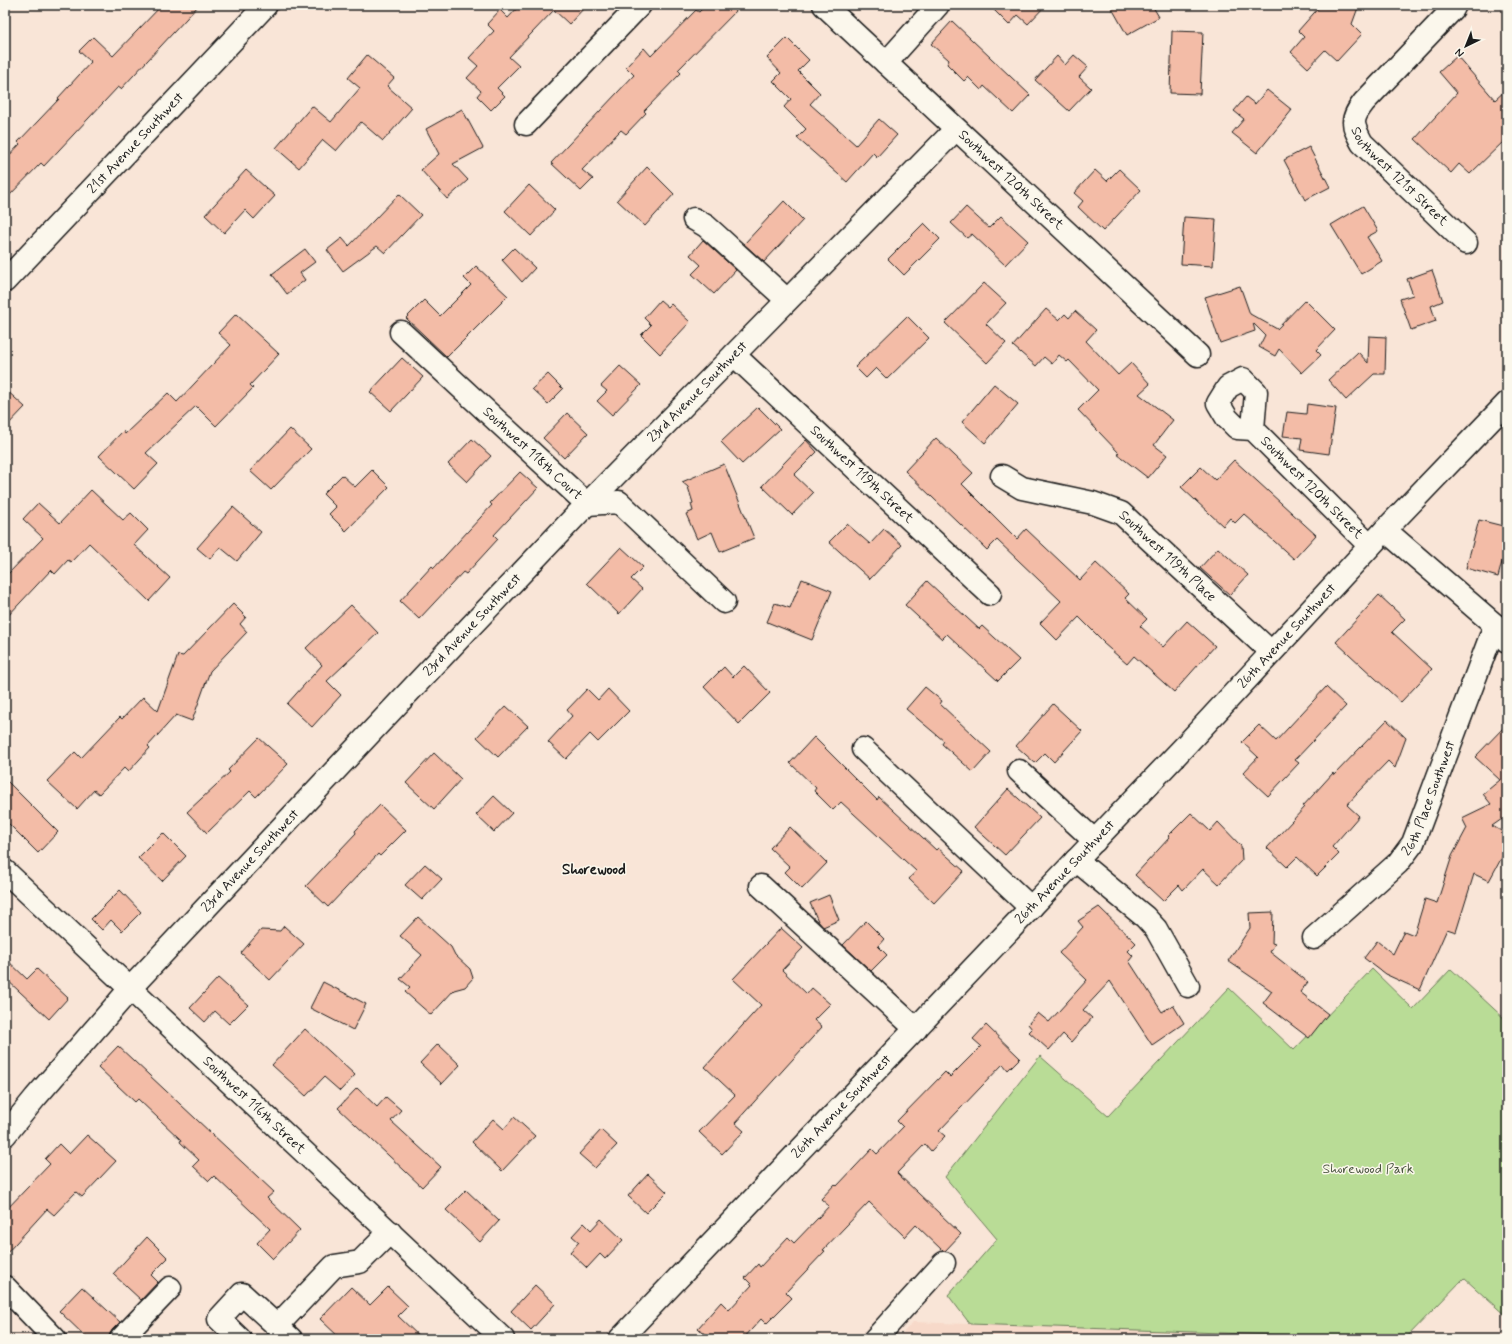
<svg xmlns="http://www.w3.org/2000/svg" width="1512" height="1344" font-family="Mynerve,sans-serif">
<style>
.built{fill:#f7d9c9}
.green{fill:#b9dc96;stroke:#6a7c59}
.building{fill:#f3bca7;stroke:#1c1c1c}
.lines{fill:none;stroke-linecap:round;stroke-linejoin:round}
.minor-casing{stroke:#1c1c1c;stroke-width:25}
.minor{stroke:#fbf7ec;stroke-width:22}
.labels{text-anchor:middle;dominant-baseline:central;stroke-width:3;stroke-linejoin:round;paint-order:stroke}
.street-label{font-size:14px;fill:#1c1c1c;stroke:#fbf7ec}
.park-label{font-size:14px;fill:#4b5641;stroke:#fbf7ec}
.neighbourhood-label{font-size:15px;font-weight:bold;fill:#1c1c1c;stroke:#fbf7ec}
</style>
<rect width="100%" height="100%" fill="#f9e5d7"/>
<filter id="ink" filterUnits="userSpaceOnUse"><feTurbulence type="fractalNoise" baseFrequency=".025" numOctaves="2"/><feDisplacementMap in="SourceGraphic" scale="8" xChannelSelector="R" yChannelSelector="G"/><feConvolveMatrix kernelMatrix="1 2 1 2 8 2 1 2 1" color-interpolation-filters="sRGB"/></filter>
<g filter="url(#ink)">
<path class="built" d="M 913,1322 L 1305,1336 L 1308,1339 L 897,1339 Z"/>
<path class="green" d="M 1372,969 L 1413,1009 L 1451,969 L 1507,1021 L 1507,1317 L 1464,1278 L 1405,1339 L 1308,1339 L 1305,1336 L 970,1324 L 948,1295 L 997,1239 L 945,1177 L 1040,1056 L 1108,1116 L 1229,988 L 1294,1050 Z"/>
<path class="building" d="M 162,5 L 199,5 L 121,89 L 118,87 L 44,166 L 41,163 L 5,200 L 5,160 L 20,144 L 18,142 L 59,99 L 58,98 L 91,62 L 79,51 L 93,37 L 113,56 Z
M 520,5 L 587,5 L 569,24 L 554,10 L 509,57 L 519,66 L 497,88 L 505,96 L 491,110 L 477,96 L 481,91 L 467,78 L 478,66 L 469,58 L 494,31 L 487,24 L 500,10 L 508,18 Z
M 706,5 L 742,5 L 678,70 L 681,73 L 644,111 L 646,113 L 626,134 L 621,130 L 582,170 L 593,179 L 581,191 L 551,163 L 634,75 L 626,67 L 644,48 L 651,56 L 696,10 L 699,12 Z
M 989,5 L 1046,5 L 1028,24 L 1018,15 L 1009,25 Z
M 1110,5 L 1152,5 L 1159,17 L 1127,35 Z
M 1321,5 L 1359,5 L 1352,24 L 1362,34 L 1337,61 L 1325,50 L 1308,68 L 1291,52 L 1304,37 L 1298,31 Z
M 952,21 L 1030,95 L 1013,113 L 984,86 L 981,90 L 968,77 L 964,81 L 947,64 L 949,60 L 931,44 Z
M 1172,31 L 1203,32 L 1200,94 L 1170,93 Z
M 787,38 L 809,60 L 798,71 L 820,93 L 810,104 L 856,145 L 879,119 L 897,135 L 877,157 L 873,153 L 847,182 L 797,138 L 806,129 L 784,107 L 791,99 L 773,81 L 781,73 L 767,58 Z
M 367,55 L 394,78 L 387,86 L 412,108 L 383,141 L 361,122 L 336,151 L 323,140 L 299,168 L 276,148 L 312,106 L 331,122 L 360,88 L 348,78 Z
M 1074,55 L 1088,67 L 1079,77 L 1091,88 L 1069,111 L 1035,80 L 1057,56 L 1065,65 Z
M 1457,56 L 1495,100 L 1507,89 L 1507,138 L 1470,174 L 1459,164 L 1451,173 L 1415,139 L 1457,93 L 1439,72 Z
M 1267,90 L 1292,110 L 1257,153 L 1232,133 L 1244,119 L 1234,111 L 1246,97 L 1255,104 Z
M 462,109 L 483,148 L 453,164 L 468,180 L 447,199 L 421,170 L 439,154 L 426,129 Z
M 1309,147 L 1330,187 L 1305,200 L 1284,160 Z
M 647,167 L 674,194 L 645,226 L 617,200 Z
M 1119,169 L 1141,190 L 1103,231 L 1078,207 L 1083,201 L 1074,193 L 1095,170 L 1107,181 Z
M 246,170 L 275,196 L 254,219 L 245,210 L 224,233 L 205,215 Z
M 529,185 L 555,210 L 531,236 L 505,211 Z
M 399,194 L 421,215 L 385,253 L 377,246 L 343,271 L 327,250 L 342,238 L 349,246 Z
M 784,201 L 803,220 L 764,262 L 744,244 Z
M 1363,206 L 1378,231 L 1367,237 L 1382,261 L 1361,274 L 1331,225 Z
M 966,207 L 989,228 L 1001,216 L 1028,241 L 1005,265 L 972,234 L 967,238 L 951,223 Z
M 1184,217 L 1216,219 L 1213,266 L 1181,264 Z
M 924,223 L 940,239 L 904,275 L 888,259 Z
M 703,240 L 736,270 L 714,294 L 692,274 L 701,265 L 690,255 Z
M 514,248 L 535,268 L 522,282 L 502,260 Z
M 305,249 L 315,262 L 300,273 L 305,280 L 287,294 L 272,274 Z
M 476,266 L 508,296 L 447,357 L 406,318 L 424,300 L 440,316 L 471,285 L 464,278 Z
M 1432,270 L 1443,301 L 1431,306 L 1436,321 L 1411,330 L 1400,299 L 1413,295 L 1407,279 Z
M 984,283 L 1006,303 L 986,324 L 1006,343 L 987,363 L 945,323 Z
M 1240,286 L 1250,314 L 1277,329 L 1305,300 L 1335,330 L 1316,350 L 1321,355 L 1302,373 L 1279,349 L 1275,356 L 1259,347 L 1265,335 L 1253,323 L 1255,331 L 1220,343 L 1205,297 Z
M 660,300 L 668,307 L 671,304 L 690,322 L 660,354 L 641,335 L 651,325 L 644,318 Z
M 1046,309 L 1059,320 L 1065,314 L 1069,318 L 1075,311 L 1096,330 L 1086,341 L 1118,375 L 1131,363 L 1150,384 L 1139,394 L 1173,420 L 1154,445 L 1167,455 L 1148,478 L 1117,454 L 1119,453 L 1078,410 L 1098,390 L 1069,360 L 1067,362 L 1059,355 L 1052,364 L 1044,357 L 1036,366 L 1013,346 Z
M 236,314 L 279,354 L 250,385 L 253,388 L 216,426 L 196,406 L 146,453 L 158,464 L 134,489 L 99,456 L 123,431 L 125,434 L 168,393 L 177,402 L 231,345 L 218,333 Z
M 907,316 L 929,338 L 887,379 L 876,368 L 866,378 L 855,367 Z
M 1369,336 L 1386,337 L 1385,374 L 1374,374 L 1346,400 L 1328,380 L 1358,352 L 1368,363 Z
M 402,358 L 423,377 L 391,411 L 370,392 Z
M 620,366 L 641,385 L 612,415 L 597,401 L 607,391 L 601,386 Z
M 548,374 L 563,389 L 548,404 L 532,389 Z
M 994,384 L 1018,404 L 985,443 L 962,422 Z
M 5,389 L 25,407 L 5,428 Z
M 1307,404 L 1336,408 L 1329,454 L 1300,450 L 1302,438 L 1283,436 L 1287,412 L 1306,414 Z
M 758,407 L 780,429 L 742,464 L 721,442 Z
M 567,413 L 588,433 L 564,458 L 543,438 Z
M 290,429 L 311,449 L 271,490 L 250,471 Z
M 936,438 L 973,473 L 962,484 L 1017,539 L 1026,529 L 1080,580 L 1096,563 L 1129,594 L 1125,598 L 1147,619 L 1140,626 L 1163,647 L 1187,621 L 1215,646 L 1174,692 L 1134,656 L 1127,664 L 1103,643 L 1104,642 L 1079,617 L 1057,640 L 1040,623 L 1061,601 L 997,540 L 987,550 L 905,471 Z
M 472,439 L 491,456 L 467,482 L 448,464 Z
M 806,440 L 817,452 L 794,475 L 813,493 L 792,515 L 762,486 Z
M 1234,460 L 1316,535 L 1294,559 L 1244,514 L 1235,523 L 1230,518 L 1223,526 L 1181,487 L 1201,467 L 1215,480 Z
M 724,464 L 754,538 L 720,552 L 712,532 L 697,539 L 686,514 L 693,511 L 691,504 L 693,503 L 688,487 L 682,482 Z
M 372,470 L 389,487 L 346,531 L 329,514 L 336,507 L 323,494 L 342,475 L 355,487 Z
M 520,472 L 538,488 L 494,535 L 498,539 L 466,574 L 463,572 L 419,619 L 400,601 L 432,566 L 434,568 L 492,505 L 490,503 Z
M 91,490 L 123,520 L 131,513 L 148,530 L 134,545 L 170,578 L 149,601 L 89,543 L 71,562 L 68,560 L 55,574 L 51,570 L 5,619 L 5,577 L 43,538 L 23,519 L 38,503 L 60,523 Z
M 233,507 L 261,532 L 237,561 L 220,547 L 210,559 L 197,548 Z
M 1479,520 L 1507,527 L 1507,543 L 1498,577 L 1466,568 Z
M 847,524 L 870,544 L 884,529 L 902,545 L 870,579 L 829,542 Z
M 621,547 L 643,567 L 631,579 L 642,589 L 619,614 L 587,583 Z
M 1218,548 L 1248,575 L 1230,595 L 1200,568 Z
M 802,579 L 832,591 L 812,640 L 767,622 L 775,603 L 790,608 Z
M 927,581 L 979,629 L 982,626 L 1019,660 L 998,681 L 947,634 L 942,639 L 905,605 Z
M 1379,595 L 1405,619 L 1392,632 L 1432,669 L 1401,702 L 1336,642 Z
M 233,604 L 246,617 L 240,624 L 247,632 L 210,671 L 192,721 L 176,715 L 148,746 L 150,748 L 128,772 L 124,768 L 99,794 L 94,790 L 77,809 L 47,781 L 75,752 L 81,758 L 120,717 L 122,719 L 143,697 L 158,711 L 178,655 L 183,656 Z
M 351,605 L 378,633 L 327,681 L 341,695 L 312,727 L 287,704 L 322,665 L 306,648 Z
M 744,666 L 770,693 L 739,724 L 704,687 L 724,667 L 733,677 Z
M 925,687 L 942,701 L 940,704 L 991,752 L 973,772 L 942,744 L 944,741 L 906,709 Z
M 1326,687 L 1346,706 L 1295,760 L 1299,763 L 1268,796 L 1243,773 L 1258,757 L 1242,742 L 1259,725 L 1276,741 Z
M 587,689 L 598,700 L 608,689 L 629,711 L 598,742 L 590,734 L 566,759 L 548,742 L 572,716 L 567,710 Z
M 1053,704 L 1082,731 L 1054,762 L 1045,753 L 1035,763 L 1016,746 Z
M 506,706 L 528,726 L 498,757 L 477,737 Z
M 1387,720 L 1406,738 L 1395,768 L 1388,761 L 1356,794 L 1357,794 L 1347,805 L 1359,816 L 1332,847 L 1339,854 L 1317,876 L 1297,857 L 1287,867 L 1267,848 L 1305,807 L 1303,806 L 1333,773 L 1334,775 Z
M 1507,724 L 1507,826 L 1502,819 L 1492,826 L 1507,834 L 1507,848 L 1489,881 L 1474,874 L 1456,932 L 1447,929 L 1420,990 L 1385,974 L 1364,958 L 1377,941 L 1393,954 L 1404,931 L 1414,935 L 1425,899 L 1437,903 L 1452,856 L 1467,828 L 1462,818 L 1491,804 L 1483,794 L 1500,780 L 1475,757 Z
M 814,737 L 877,800 L 879,797 L 936,850 L 938,848 L 964,871 L 934,903 L 909,879 L 916,871 L 841,802 L 833,810 L 814,791 L 816,788 L 790,763 Z
M 259,738 L 288,764 L 256,797 L 250,791 L 207,833 L 187,812 L 230,772 L 228,770 Z
M 434,753 L 461,779 L 434,809 L 406,783 Z
M 5,779 L 58,832 L 38,853 L 5,820 Z
M 1008,789 L 1040,818 L 1005,855 L 974,827 Z
M 494,796 L 512,813 L 494,832 L 476,815 Z
M 380,805 L 406,830 L 380,856 L 378,854 L 328,907 L 306,886 L 356,833 L 355,831 Z
M 1191,813 L 1210,831 L 1218,822 L 1241,846 L 1242,860 L 1219,884 L 1203,869 L 1183,890 L 1179,885 L 1163,901 L 1135,875 L 1170,837 L 1168,836 Z
M 790,827 L 827,863 L 802,889 L 785,872 L 790,867 L 770,848 Z
M 163,833 L 186,856 L 162,881 L 138,858 Z
M 425,864 L 442,879 L 422,900 L 405,885 Z
M 120,890 L 141,912 L 122,931 L 111,920 L 102,930 L 91,919 Z
M 829,895 L 839,920 L 823,927 L 818,921 L 810,903 Z
M 1099,907 L 1136,943 L 1128,951 L 1133,956 L 1129,961 L 1162,1012 L 1173,1005 L 1184,1023 L 1152,1045 L 1110,981 L 1083,1010 L 1092,1018 L 1071,1042 L 1063,1034 L 1049,1050 L 1029,1032 L 1032,1029 L 1028,1024 L 1038,1013 L 1049,1022 L 1087,980 L 1059,953 L 1083,927 L 1078,921 Z
M 1273,912 L 1272,943 L 1275,944 L 1270,952 L 1308,982 L 1300,992 L 1328,1014 L 1309,1038 L 1263,1003 L 1272,991 L 1228,961 L 1250,928 L 1249,913 Z
M 418,917 L 451,947 L 455,955 L 470,969 L 473,978 L 465,987 L 454,990 L 431,1015 L 405,992 L 410,987 L 400,979 L 422,955 L 400,936 Z
M 866,921 L 884,939 L 878,946 L 887,955 L 871,971 L 843,945 Z
M 284,926 L 304,944 L 270,980 L 241,953 L 261,930 L 280,931 Z
M 781,928 L 803,948 L 782,970 L 807,994 L 812,988 L 830,1004 L 814,1020 L 822,1027 L 735,1123 L 744,1131 L 722,1154 L 699,1132 L 735,1095 L 705,1067 L 761,1005 L 733,979 Z
M 5,958 L 27,979 L 37,969 L 68,998 L 49,1019 L 5,978 Z
M 218,978 L 248,1005 L 229,1024 L 215,1011 L 205,1022 L 190,1008 Z
M 323,982 L 366,1004 L 353,1030 L 310,1008 Z
M 986,1025 L 1020,1058 L 1008,1070 L 1003,1064 L 939,1131 L 945,1136 L 931,1151 L 925,1144 L 897,1173 L 961,1234 L 945,1251 L 943,1251 L 916,1225 L 905,1237 L 869,1202 L 823,1250 L 825,1251 L 786,1292 L 792,1298 L 766,1324 L 761,1319 L 743,1339 L 710,1339 L 698,1328 L 721,1302 L 729,1310 L 752,1285 L 745,1278 L 758,1264 L 760,1267 L 788,1237 L 794,1243 L 818,1218 L 829,1206 L 821,1199 L 835,1184 L 837,1186 L 872,1149 L 877,1154 L 903,1127 L 897,1121 L 945,1072 L 950,1077 L 981,1046 L 973,1039 Z
M 305,1029 L 355,1075 L 340,1091 L 324,1077 L 306,1096 L 272,1065 Z
M 438,1044 L 460,1065 L 442,1084 L 420,1063 Z
M 118,1046 L 274,1192 L 267,1198 L 300,1230 L 273,1259 L 257,1243 L 270,1229 L 214,1176 L 209,1181 L 193,1166 L 199,1160 L 180,1142 L 181,1140 L 138,1099 L 135,1102 L 98,1067 Z
M 357,1088 L 377,1107 L 386,1097 L 401,1110 L 391,1121 L 441,1167 L 422,1187 L 338,1108 Z
M 514,1117 L 535,1136 L 502,1171 L 472,1142 L 493,1119 L 504,1129 Z
M 601,1130 L 617,1145 L 595,1168 L 579,1154 Z
M 87,1135 L 116,1161 L 82,1197 L 76,1192 L 54,1215 L 47,1209 L 5,1255 L 5,1211 L 50,1164 L 45,1159 L 59,1144 L 69,1154 Z
M 648,1174 L 667,1192 L 646,1213 L 628,1196 Z
M 466,1190 L 499,1221 L 480,1242 L 446,1210 Z
M 601,1219 L 623,1240 L 605,1259 L 600,1254 L 587,1268 L 570,1252 L 579,1242 L 572,1236 L 584,1223 L 591,1230 Z
M 147,1237 L 168,1258 L 151,1275 L 158,1282 L 141,1300 L 113,1274 Z
M 535,1285 L 555,1304 L 531,1330 L 511,1311 Z
M 82,1287 L 120,1322 L 112,1330 L 107,1339 L 88,1339 L 59,1311 Z
M 351,1287 L 370,1305 L 388,1287 L 408,1306 L 398,1316 L 422,1339 L 341,1339 L 320,1319 Z"/>
<g class="lines">
<g class="minor-casing">
<g id="minor">
<path id="s1" d="M 824,5 L 1198,355"/>
<path id="s2" d="M 1455,5 L 1453,9 L 1364,102 C 1350,120 1352,124 1362,143 L 1466,243"/>
<path d="M 886,63 L 938,5"/>
<path d="M 526,124 L 640,5"/>
<path d="M 694,219 L 706,226 L 715,234 L 787,300"/>
<path id="s3" d="M 5,281 L 266,5"/>
<path id="s4" d="M 401,332 L 587,504 L 619,502 L 724,602"/>
<path id="s5" d="M 734,355 L 990,594"/>
<path id="s6" d="M 1253,429 L 1237,428 L 1227,418 L 1218,403 L 1228,387 L 1243,379 L 1256,392 L 1253,429 L 1370,546"/>
<path id="s7" d="M 1002,476 L 1022,488 L 1093,503 L 1121,513 L 1271,652"/>
<path d="M 1385,530 L 1495,625 L 1505,635 L 1507,641"/>
<path d="M 863,749 L 1031,908"/>
<path d="M 1019,771 L 1095,841"/>
<path d="M 1076,860 L 1145,917 L 1156,929 L 1188,986"/>
<path id="s8" d="M 5,871 L 503,1339"/>
<path d="M 761,886 L 916,1029"/>
<path id="s9" d="M 1314,938 L 1398,863 L 1413,843 L 1495,625"/>
<path id="s10" d="M 5,1135 L 35,1098 L 137,981 L 471,626 L 587,504 L 956,129"/>
<path d="M 5,1287 L 55,1339"/>
<path d="M 277,1326 L 291,1339"/>
<path d="M 121,1339 L 170,1288"/>
<path d="M 240,1339 L 219,1319 L 242,1294 L 277,1326 L 334,1266 L 360,1262 L 390,1232"/>
<path id="s11" d="M 620,1339 L 1183,748 L 1385,530 L 1507,403"/>
<path d="M 875,1339 L 944,1263"/>
</g>
</g>
<use href="#minor" class="minor"/>
</g>
</g>
<g class="labels">
<g class="street-label">
<text stroke="none"><textPath href="#s3" startOffset="190">21st Avenue Southwest</textPath></text>
<text stroke="none"><textPath href="#s2" startOffset="228">Southwest 121st Street</textPath></text>
<text stroke="none"><textPath href="#s1" startOffset="256">Southwest 120th Street</textPath></text>
<text stroke="none"><textPath href="#s10" startOffset="1016">23rd Avenue Southwest</textPath></text>
<text stroke="none"><textPath href="#s4" startOffset="179">Southwest 118th Court</textPath></text>
<text stroke="none"><textPath href="#s5" startOffset="175">Southwest 119th Street</textPath></text>
<text stroke="none"><textPath href="#s6" startOffset="222">Southwest 120th Street</textPath></text>
<text stroke="none"><textPath href="#s7" startOffset="189">Southwest 119th Place</textPath></text>
<text stroke="none"><textPath href="#s10" startOffset="692">23rd Avenue Southwest</textPath></text>
<text stroke="none"><textPath href="#s11" startOffset="969">26th Avenue Southwest</textPath></text>
<text stroke="none"><textPath href="#s9" startOffset="185">26th Place Southwest</textPath></text>
<text stroke="none"><textPath href="#s10" startOffset="368">23rd Avenue Southwest</textPath></text>
<text stroke="none"><textPath href="#s11" startOffset="645">26th Avenue Southwest</textPath></text>
<text stroke="none"><textPath href="#s8" startOffset="342">Southwest 116th Street</textPath></text>
<text stroke="none"><textPath href="#s11" startOffset="321">26th Avenue Southwest</textPath></text>
</g>
<g class="park-label">
<text x="1368" y="1169">Shorewood Park</text>
</g>
<g class="neighbourhood-label">
<text x="594" y="870">Shorewood</text>
</g>
</g>
<rect width="1512" height="1344" fill="none" stroke="#fbf7ec" stroke-width="20"/>
<rect x="10" y="10" width="1492" height="1324" fill="none" stroke="#1c1c1c" stroke-width="1.5" filter="url(#ink)"/>
<g transform="translate(1466 46) rotate(223)" stroke="#fbf7ec" stroke-width="3" paint-order="stroke">
<path d="M0-3L7 15L0 10L-7 15Z" fill="#1c1c1c"/>
<text y="-6" font-size="11" font-weight="bold" text-anchor="middle" fill="#1c1c1c">N</text>
</g>
</svg>
